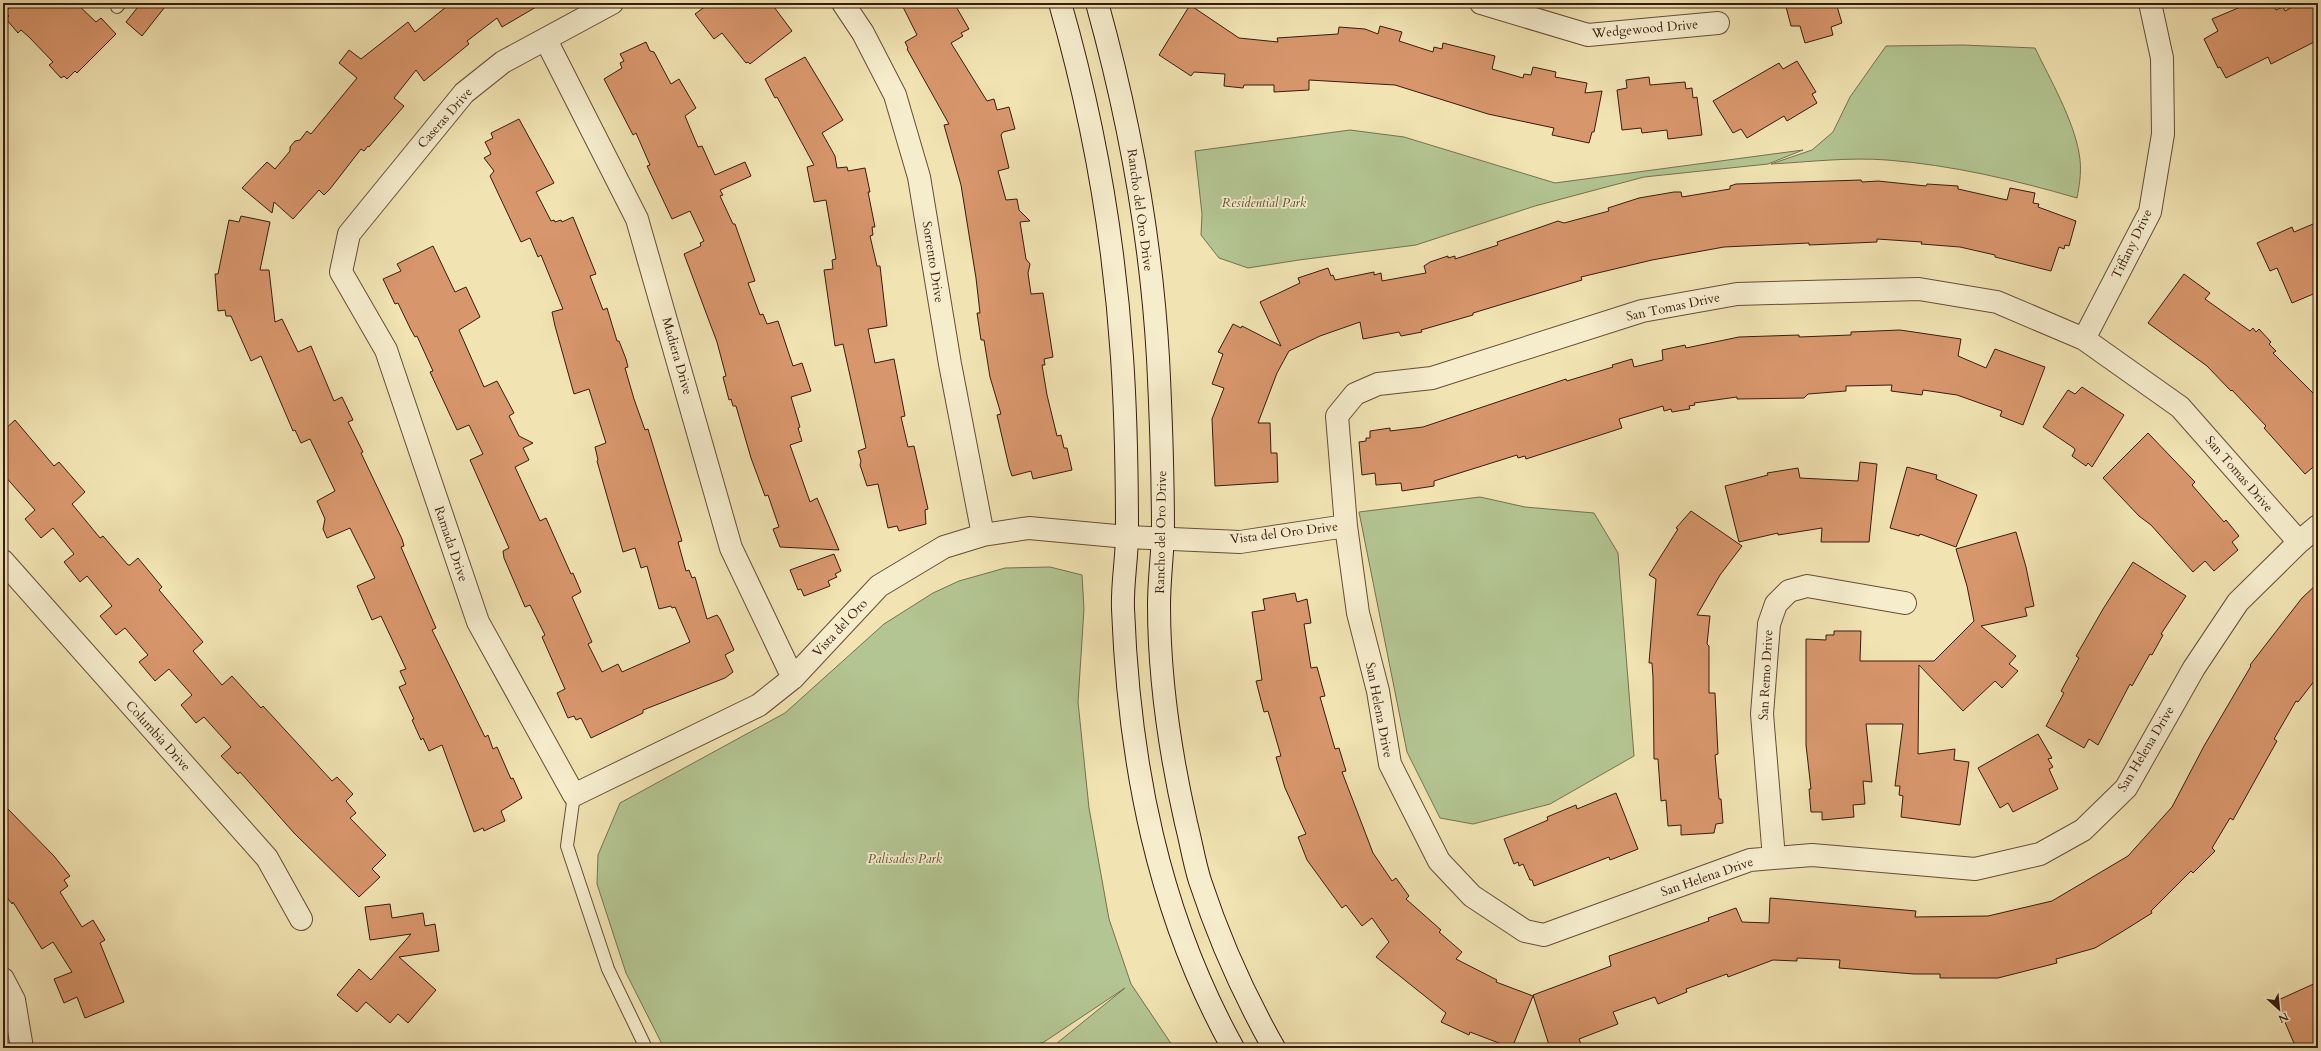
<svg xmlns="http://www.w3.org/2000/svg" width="2321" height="1051" font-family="Cardo,serif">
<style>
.green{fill:#b3c592;stroke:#767050}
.building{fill:#d8966c;stroke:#391b0f}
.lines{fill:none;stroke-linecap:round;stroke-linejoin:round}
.service-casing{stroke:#674d38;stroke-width:14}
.minor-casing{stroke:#674d38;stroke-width:24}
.secondary-casing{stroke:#391b0f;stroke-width:24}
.service{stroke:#f6edcd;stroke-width:12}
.minor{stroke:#f6edcd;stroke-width:22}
.secondary{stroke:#f6edcd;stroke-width:22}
.labels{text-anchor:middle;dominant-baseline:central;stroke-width:3.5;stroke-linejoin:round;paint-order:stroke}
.street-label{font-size:13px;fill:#391b0f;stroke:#f6edcd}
.park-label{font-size:13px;font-style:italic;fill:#5e4e36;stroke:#f6edcd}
</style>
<rect width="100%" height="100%" fill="#f1e3b2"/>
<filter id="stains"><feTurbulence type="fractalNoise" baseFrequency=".005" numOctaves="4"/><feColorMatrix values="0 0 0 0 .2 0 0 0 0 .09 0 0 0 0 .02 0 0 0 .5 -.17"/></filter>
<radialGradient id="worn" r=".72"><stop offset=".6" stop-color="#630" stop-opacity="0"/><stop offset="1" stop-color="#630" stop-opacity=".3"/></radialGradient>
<path class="green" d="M 1963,45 L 2035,48 C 2050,79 2073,119 2079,153 C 2082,168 2080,183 2077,198 C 2015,180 1952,165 1887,160 C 1848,157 1809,162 1771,164 L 1812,150 L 1833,132 L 1850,97 L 1886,46 Z
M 1350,130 L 1404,137 L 1555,183 L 1803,150 L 1768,164 L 1644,177 L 1535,206 L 1416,245 L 1299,260 L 1248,268 L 1219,258 L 1201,235 L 1202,214 L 1195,151 Z
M 1480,497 L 1525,507 L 1594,513 L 1618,553 L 1634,756 L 1550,804 L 1473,824 L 1440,818 L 1407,752 L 1359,512 Z
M 1050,567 L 1082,575 L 1084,609 L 1078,702 L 1089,808 L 1109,919 L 1131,984 L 1174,1048 L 1051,1048 L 1125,988 L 1044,1042 L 1025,1048 L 664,1048 L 626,973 L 597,884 L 598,855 L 620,803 L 785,713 L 884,624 L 933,593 L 959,581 L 1005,568 Z"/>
<path class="building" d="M 15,3 L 76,3 L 96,22 L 101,18 L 116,34 L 77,73 L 75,71 L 67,79 L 64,76 L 61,78 L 49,65 L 53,62 L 29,37 L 21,30 L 18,33 L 6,19 L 9,16 L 5,12 Z
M 141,3 L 168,3 L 142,36 L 126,22 Z
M 451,3 L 543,3 L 502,27 L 497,18 L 467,41 L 469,44 L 424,81 L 416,70 L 394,98 L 404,106 L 369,147 L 368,146 L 364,151 L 361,149 L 330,189 L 324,195 L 319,190 L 293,219 L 274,202 L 272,213 L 242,188 L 267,162 L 275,169 L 290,151 L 290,147 L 295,141 L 300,140 L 307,131 L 311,134 L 357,78 L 339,63 L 349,50 L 361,59 L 408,22 L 415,32 Z
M 710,3 L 771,3 L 792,31 L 750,64 L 748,62 L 746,63 L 722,33 L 714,39 L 695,14 Z
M 901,3 L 954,3 L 969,29 L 961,33 L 963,36 L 951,43 L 987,101 L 994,99 L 997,110 L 1009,107 L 1015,129 L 1003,132 L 1001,135 L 1009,168 L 998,171 L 1006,200 L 1017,199 L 1019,210 L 1030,221 L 1020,222 L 1026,259 L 1030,264 L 1028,273 L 1031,294 L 1043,293 L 1053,357 L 1044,359 L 1045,365 L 1042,365 L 1047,395 L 1057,436 L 1061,435 L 1064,448 L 1067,448 L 1072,470 L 1033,479 L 1031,471 L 1012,476 L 1009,467 L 997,415 L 1001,414 L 990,377 L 984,340 L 981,340 L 977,313 L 980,313 L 976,278 L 961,185 L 944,125 L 949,124 L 907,49 L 908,48 L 905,42 L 917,35 Z
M 1785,3 L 1836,3 L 1842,23 L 1831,27 L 1833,35 L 1805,43 L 1800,26 L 1791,26 Z
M 2250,3 L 2272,3 L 2276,10 L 2283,7 L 2285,11 L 2300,3 L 2318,3 L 2318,40 L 2271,64 L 2268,57 L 2226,78 L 2220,67 L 2218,68 L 2204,39 L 2218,31 L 2212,19 Z
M 1190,5 L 1239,38 L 1278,42 L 1277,38 L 1338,34 L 1339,27 L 1365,29 L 1378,34 L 1380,26 L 1402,32 L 1399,41 L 1433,52 L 1434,47 L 1442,49 L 1443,43 L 1495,56 L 1492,69 L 1523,78 L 1524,74 L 1531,75 L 1533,67 L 1556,72 L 1555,77 L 1587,83 L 1585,93 L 1602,91 L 1594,132 L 1592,132 L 1589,143 L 1552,135 L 1554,128 L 1488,114 L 1395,85 L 1309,80 L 1309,90 L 1274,92 L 1274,85 L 1244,85 L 1243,88 L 1224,86 L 1225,74 L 1194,72 L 1191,76 L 1159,55 Z
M 646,42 L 650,51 L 654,52 L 671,84 L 679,79 L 696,108 L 685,116 L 698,147 L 702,146 L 715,175 L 745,162 L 751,176 L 720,190 L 723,195 L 720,196 L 733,224 L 735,224 L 755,281 L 748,283 L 760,315 L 763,314 L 767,324 L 778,321 L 793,366 L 802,363 L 811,391 L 791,397 L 800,427 L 798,428 L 802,441 L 790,445 L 810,502 L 817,498 L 839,550 L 780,547 L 773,529 L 779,527 L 768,495 L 765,496 L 751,458 L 736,406 L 733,406 L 731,399 L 729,400 L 723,377 L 726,376 L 717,342 L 684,254 L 701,246 L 700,243 L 704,241 L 690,211 L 672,219 L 647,166 L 650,165 L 636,133 L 633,135 L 604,79 L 622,68 L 620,63 L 624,61 L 620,54 Z
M 805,57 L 843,120 L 822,133 L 835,156 L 837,168 L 847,167 L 848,171 L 865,168 L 870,192 L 868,192 L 875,227 L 872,227 L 873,235 L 870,236 L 877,266 L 880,266 L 887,326 L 868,329 L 875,363 L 894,359 L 905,416 L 901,417 L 908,447 L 914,446 L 928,509 L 925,510 L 926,524 L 899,531 L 897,526 L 888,528 L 878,484 L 867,486 L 860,465 L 861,461 L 858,451 L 866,448 L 843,344 L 835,346 L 824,270 L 833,269 L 832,260 L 836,259 L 826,200 L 814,202 L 807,167 L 814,165 L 777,97 L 775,98 L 765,79 Z
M 1797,61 L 1816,92 L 1812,94 L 1817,103 L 1787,121 L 1784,116 L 1747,138 L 1741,129 L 1733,133 L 1713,101 L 1779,63 L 1783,69 Z
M 1649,77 L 1650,85 L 1685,82 L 1686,89 L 1692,88 L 1693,98 L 1697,97 L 1702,135 L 1668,139 L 1667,130 L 1642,133 L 1641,128 L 1622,130 L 1617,90 L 1627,88 L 1626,80 Z
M 519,119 L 554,183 L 536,192 L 551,221 L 554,220 L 555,222 L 561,220 L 562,222 L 573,217 L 596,274 L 590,276 L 603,310 L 607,308 L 617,341 L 619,341 L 626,359 L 628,367 L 625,368 L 634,399 L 645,430 L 648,429 L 682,541 L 678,542 L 686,571 L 689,570 L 692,578 L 695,577 L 707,619 L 717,615 L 720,619 L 734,650 L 725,655 L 733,672 L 725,678 L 643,710 L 643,713 L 591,738 L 581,718 L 576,720 L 574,716 L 568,718 L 557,693 L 565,689 L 542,637 L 545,635 L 530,605 L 525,607 L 504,558 L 503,551 L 509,548 L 470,460 L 483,454 L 469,425 L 457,430 L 430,372 L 433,371 L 417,336 L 415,337 L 411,330 L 398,303 L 395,304 L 383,279 L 401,271 L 397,264 L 433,246 L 455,292 L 466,287 L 480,317 L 459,330 L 484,387 L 497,381 L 514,413 L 509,416 L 519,436 L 533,443 L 523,448 L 529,460 L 515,467 L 540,521 L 546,518 L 571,574 L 573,573 L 581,592 L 572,597 L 592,642 L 588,644 L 602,672 L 618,664 L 622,672 L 690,642 L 675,607 L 672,608 L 671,606 L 659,609 L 647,566 L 641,568 L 635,548 L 623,552 L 597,461 L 598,460 L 595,447 L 606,443 L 589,389 L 574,394 L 555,326 L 552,312 L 563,309 L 541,255 L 538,257 L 530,238 L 521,242 L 490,176 L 494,171 L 484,158 L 491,154 L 485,142 L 493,138 L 491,133 Z
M 1861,180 L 1862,182 L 1878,181 L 1926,186 L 1927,184 L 1958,186 L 1958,189 L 2007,200 L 2010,188 L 2035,193 L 2033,203 L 2039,204 L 2038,207 L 2076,221 L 2069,246 L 2065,245 L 2064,249 L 2059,247 L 2051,271 L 1995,257 L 1995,255 L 1960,247 L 1921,244 L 1922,242 L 1877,239 L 1877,242 L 1809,245 L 1809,243 L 1724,247 L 1652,260 L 1581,277 L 1582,280 L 1473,313 L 1473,315 L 1421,330 L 1422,332 L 1401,336 L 1399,332 L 1363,339 L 1360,322 L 1320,336 L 1289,351 L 1277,373 L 1258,423 L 1270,423 L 1271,453 L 1277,453 L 1278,482 L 1215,486 L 1212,419 L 1224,388 L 1212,384 L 1223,354 L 1218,352 L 1233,324 L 1241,328 L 1242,326 L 1281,346 L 1260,302 L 1300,283 L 1298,278 L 1328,268 L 1331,276 L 1333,275 L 1335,280 L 1374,272 L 1374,275 L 1381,273 L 1382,281 L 1426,273 L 1424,266 L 1430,262 L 1448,256 L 1448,258 L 1455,256 L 1455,259 L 1498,245 L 1497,242 L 1541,227 L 1558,221 L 1564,223 L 1609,211 L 1608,208 L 1639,198 L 1674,192 L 1681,192 L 1682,197 L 1730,189 L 1730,186 L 1736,184 Z
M 241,216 L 270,222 L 260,270 L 269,270 L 275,322 L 282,319 L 298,352 L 311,346 L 334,401 L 342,397 L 353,420 L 348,422 L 363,452 L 361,453 L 402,539 L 404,546 L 401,547 L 436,628 L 432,630 L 485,737 L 488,735 L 493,749 L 497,747 L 511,779 L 513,778 L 522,798 L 501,811 L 505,821 L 484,831 L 483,828 L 474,832 L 442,745 L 429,751 L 423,738 L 421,740 L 412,720 L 414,719 L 399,687 L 406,684 L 400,671 L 406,669 L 381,616 L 372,620 L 357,586 L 375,578 L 350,528 L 327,538 L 323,529 L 325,519 L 317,501 L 335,491 L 310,439 L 301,443 L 295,430 L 293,431 L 261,356 L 251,361 L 231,316 L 226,316 L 225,310 L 218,311 L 215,274 L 218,274 L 229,220 L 239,222 Z
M 2318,222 L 2318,292 L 2292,303 L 2277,268 L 2270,271 L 2257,243 L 2292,227 L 2294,232 Z
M 2184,274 L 2210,293 L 2205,299 L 2250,331 L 2253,328 L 2256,332 L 2259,329 L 2271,342 L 2269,344 L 2276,351 L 2273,353 L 2318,398 L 2318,463 L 2305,474 L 2264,428 L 2266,426 L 2232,390 L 2231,391 L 2207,366 L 2148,323 Z
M 1900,330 L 1961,339 L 1958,356 L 1986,368 L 1995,349 L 2045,367 L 2023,425 L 2000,416 L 2002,411 L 1957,395 L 1923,390 L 1922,395 L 1891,391 L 1892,385 L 1846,386 L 1846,391 L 1808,394 L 1804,398 L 1737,399 L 1737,397 L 1694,403 L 1695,405 L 1689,406 L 1690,409 L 1672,412 L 1671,409 L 1664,411 L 1663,406 L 1619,419 L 1622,428 L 1526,459 L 1525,456 L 1518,458 L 1517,455 L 1434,481 L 1434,486 L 1402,491 L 1401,483 L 1376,485 L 1375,473 L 1362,475 L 1359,442 L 1366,441 L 1366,438 L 1370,438 L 1370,431 L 1390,428 L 1390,431 L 1423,427 L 1566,379 L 1567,381 L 1613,367 L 1612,365 L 1632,359 L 1634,367 L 1663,360 L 1662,350 L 1685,345 L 1686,348 L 1739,337 L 1799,335 L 1799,337 L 1851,335 L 1851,332 Z
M 2082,387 L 2124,415 L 2092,467 L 2088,463 L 2086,466 L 2072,456 L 2075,450 L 2074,448 L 2043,427 L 2068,390 L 2075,394 Z
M 15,420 L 54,466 L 59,462 L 85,492 L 72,504 L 100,538 L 103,536 L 128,565 L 130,565 L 138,558 L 162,587 L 159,590 L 203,642 L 193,651 L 222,685 L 232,676 L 261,708 L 263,706 L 332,781 L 337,777 L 353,794 L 346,801 L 356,813 L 350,818 L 386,855 L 372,869 L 380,877 L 359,897 L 294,833 L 240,772 L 238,774 L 221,756 L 231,747 L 204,717 L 196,723 L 181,705 L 192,695 L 169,669 L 155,681 L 139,662 L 148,655 L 125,628 L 116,635 L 100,616 L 112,606 L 87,576 L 80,582 L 64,562 L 74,554 L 53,528 L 41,538 L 25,519 L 35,510 L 3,474 L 3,431 Z
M 2148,433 L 2195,482 L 2192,485 L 2224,522 L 2226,520 L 2239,536 L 2232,542 L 2238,550 L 2214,571 L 2205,561 L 2193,572 L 2151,525 L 2139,516 L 2103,478 Z
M 1860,462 L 1877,464 L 1869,542 L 1821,542 L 1822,528 L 1778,535 L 1778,533 L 1739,542 L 1725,486 L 1768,475 L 1767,473 L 1798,468 L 1800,478 L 1858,481 Z
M 1907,467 L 1937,475 L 1936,479 L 1977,495 L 1956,547 L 1920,534 L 1919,536 L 1890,528 Z
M 1691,511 L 1742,546 L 1720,575 L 1697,615 L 1710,616 L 1707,644 L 1709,646 L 1709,693 L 1715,693 L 1718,754 L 1715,755 L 1719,799 L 1721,799 L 1723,823 L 1716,824 L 1714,833 L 1681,835 L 1681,825 L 1668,826 L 1666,800 L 1661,801 L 1658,759 L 1654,759 L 1653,677 L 1652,663 L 1649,663 L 1656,579 L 1649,575 L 1678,529 L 1676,528 Z
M 2016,532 L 2026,567 L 2034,606 L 2025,608 L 2027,616 L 1981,626 L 2016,656 L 2009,664 L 2018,671 L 2002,688 L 1995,681 L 1963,711 L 1919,665 L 1918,754 L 1955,749 L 1954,760 L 1969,762 L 1960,825 L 1901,817 L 1903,796 L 1899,795 L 1900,786 L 1895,786 L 1903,724 L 1866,724 L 1872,782 L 1863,781 L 1865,804 L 1853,805 L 1854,817 L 1822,820 L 1822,812 L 1811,812 L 1809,789 L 1811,789 L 1806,745 L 1806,639 L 1826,640 L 1826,635 L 1834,635 L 1834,631 L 1861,631 L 1860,661 L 1934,661 L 1974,621 L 1967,586 L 1956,549 Z
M 834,554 L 841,571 L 835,574 L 837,577 L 828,581 L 830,586 L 804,596 L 801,589 L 798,590 L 790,570 Z
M 2133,562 L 2186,596 L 2161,634 L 2163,635 L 2152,655 L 2150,654 L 2132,686 L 2130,684 L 2098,745 L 2089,739 L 2084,748 L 2046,726 L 2064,693 L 2061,691 L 2079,658 L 2076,656 L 2103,609 Z
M 2318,583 L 2318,676 L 2298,702 L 2296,701 L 2274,739 L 2277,741 L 2258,775 L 2233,820 L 2230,818 L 2212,848 L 2215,851 L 2193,873 L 2191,871 L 2151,911 L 2152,913 L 2120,933 L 2095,948 L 2056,959 L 2057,963 L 1998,978 L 1940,978 L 1940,974 L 1914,974 L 1839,968 L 1840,960 L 1797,958 L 1797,961 L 1773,960 L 1728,977 L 1727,974 L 1686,989 L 1687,992 L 1658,1004 L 1655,997 L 1613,1012 L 1618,1024 L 1579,1039 L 1581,1044 L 1567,1048 L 1550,1048 L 1533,995 L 1611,966 L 1609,956 L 1709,921 L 1708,918 L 1736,908 L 1742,922 L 1769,923 L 1770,898 L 1916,911 L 1915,917 L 1988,916 L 2052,901 L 2128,856 L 2172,807 L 2204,746 L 2251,666 L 2250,665 L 2302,598 Z
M 1295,593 L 1297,602 L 1307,599 L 1311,623 L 1304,624 L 1311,668 L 1317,667 L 1325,696 L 1320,697 L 1335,749 L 1339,748 L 1346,771 L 1342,772 L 1373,853 L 1392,881 L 1396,878 L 1409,896 L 1406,899 L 1441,930 L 1439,932 L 1462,952 L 1456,959 L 1497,980 L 1496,982 L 1533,996 L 1512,1048 L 1470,1032 L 1469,1035 L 1441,1022 L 1446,1013 L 1376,957 L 1389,942 L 1372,918 L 1362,926 L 1346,905 L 1342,908 L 1307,860 L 1298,837 L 1306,834 L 1285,788 L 1276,757 L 1281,756 L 1268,711 L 1264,712 L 1256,681 L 1262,680 L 1252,612 L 1265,610 L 1263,599 Z
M 2038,734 L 2052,758 L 2048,759 L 2053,767 L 2049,769 L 2058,789 L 2013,812 L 2008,803 L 2000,808 L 1978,768 Z
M 1616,793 L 1638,849 L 1610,860 L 1609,857 L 1534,886 L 1532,880 L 1530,880 L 1523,864 L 1519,866 L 1518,862 L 1514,864 L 1504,839 L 1548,820 L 1547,817 L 1576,805 L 1577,809 Z
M 3,804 L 54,856 L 70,876 L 64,880 L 68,886 L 60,892 L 82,927 L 93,920 L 105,940 L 100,943 L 124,1002 L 85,1018 L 77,997 L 64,1003 L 54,979 L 72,972 L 53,942 L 42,949 L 13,902 L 12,904 L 3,892 Z
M 390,904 L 392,918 L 423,913 L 425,926 L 435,924 L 439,951 L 399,957 L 436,990 L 408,1023 L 398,1014 L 390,1023 L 366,1002 L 357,1012 L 337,995 L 359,969 L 371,980 L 411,934 L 370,940 L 365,907 Z
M 2318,982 L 2318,1048 L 2296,1048 L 2276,1001 Z"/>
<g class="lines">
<g class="service-casing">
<path id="service" d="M 117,7 L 120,3
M 574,795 L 567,846 L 608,969 L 646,1048"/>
</g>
<g class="minor-casing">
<path id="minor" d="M 612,3 L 503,62 L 464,93 L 349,234 L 341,272 L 386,350 L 478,622 L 574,795 L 759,705 L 793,678 L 879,586 L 944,547 L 983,535 L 1029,528 L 1127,537 L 1240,542 L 1346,526
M 843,3 L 863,33 L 895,95 L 919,177 L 950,364 L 983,535
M 1481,3 L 1588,35 L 1718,23
M 546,40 L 637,219 L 731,548 L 793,678
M 2084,339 L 2150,212 L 2163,134 L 2162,58 L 2150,3
M 2299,542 L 2180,407 L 2084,339 L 1997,302 L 1919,289 L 1737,294 L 1642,311 L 1432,378 L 1378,384 L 1355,394 L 1337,416 L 1346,526 L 1358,613 L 1378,691 L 1390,764 L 1439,861 L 1472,896 L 1525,931 L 1544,935 L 1750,860 L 1812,855 L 1975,869 L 2040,854 L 2083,830 L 2126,788 L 2194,668 L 2238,602 L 2299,542 L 2318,526
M 3,561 L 267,858 L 301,919
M 1774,858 L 1762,714 L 1769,624 L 1776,604 L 1789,591 L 1807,586 L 1905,603
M 3,979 L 14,1000 L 22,1048"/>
</g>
<g class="secondary-casing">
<path id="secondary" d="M 1060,3 C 1093,118 1114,237 1122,357 C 1126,416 1127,475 1127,534 C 1127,559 1122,584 1123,609 C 1129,763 1158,913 1233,1048
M 1097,3 C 1129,118 1151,238 1158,358 C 1161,417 1163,476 1163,535 C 1162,558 1159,582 1159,605 C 1159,679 1170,752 1186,823 C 1191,842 1194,862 1200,881 C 1219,939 1244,995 1274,1048"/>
</g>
<use href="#service" class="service"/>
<use href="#minor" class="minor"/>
<use href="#secondary" class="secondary"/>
</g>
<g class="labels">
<g class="street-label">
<text transform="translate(1645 29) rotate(-5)">Wedgewood Drive</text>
<text transform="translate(445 118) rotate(-49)">Caseras Drive</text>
<text transform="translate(1140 210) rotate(82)">Rancho del Oro Drive</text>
<text transform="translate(2132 244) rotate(-64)">Tiffany Drive</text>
<text transform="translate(933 262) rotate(81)">Sorrento Drive</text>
<text transform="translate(1673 307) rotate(-12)">San Tomas Drive</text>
<text transform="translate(677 356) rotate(74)">Madiera Drive</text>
<text transform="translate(2239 474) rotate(49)">San Tomas Drive</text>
<text transform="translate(1161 532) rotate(-89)">Rancho del Oro Drive</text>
<text transform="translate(1284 533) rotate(-7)">Vista del Oro Drive</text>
<text transform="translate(451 544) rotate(71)">Ramada Drive</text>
<text transform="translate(840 628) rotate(-47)">Vista del Oro</text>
<text transform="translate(1766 675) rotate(-87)">San Remo Drive</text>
<text transform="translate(1379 710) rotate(79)">San Helena Drive</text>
<text transform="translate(158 736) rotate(48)">Columbia Drive</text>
<text transform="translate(2146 749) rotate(-59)">San Helena Drive</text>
<text transform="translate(1707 877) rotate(-19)">San Helena Drive</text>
</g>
<g class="park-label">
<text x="1264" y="203">Residential Park</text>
<text x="905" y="859">Palisades Park</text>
</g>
</g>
<rect width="2321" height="1051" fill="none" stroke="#f1e3b2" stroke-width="16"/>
<rect x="4" y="4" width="2313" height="1043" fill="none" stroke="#391b0f" stroke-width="2"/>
<rect x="8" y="8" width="2305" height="1035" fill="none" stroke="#391b0f"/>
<g transform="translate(2279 1009) rotate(153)" stroke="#f6edcd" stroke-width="3" paint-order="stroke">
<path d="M0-3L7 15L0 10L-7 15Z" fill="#391b0f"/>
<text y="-6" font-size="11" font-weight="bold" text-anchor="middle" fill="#391b0f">N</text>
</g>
<rect width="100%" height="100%" filter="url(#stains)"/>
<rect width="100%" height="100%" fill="url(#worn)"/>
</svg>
